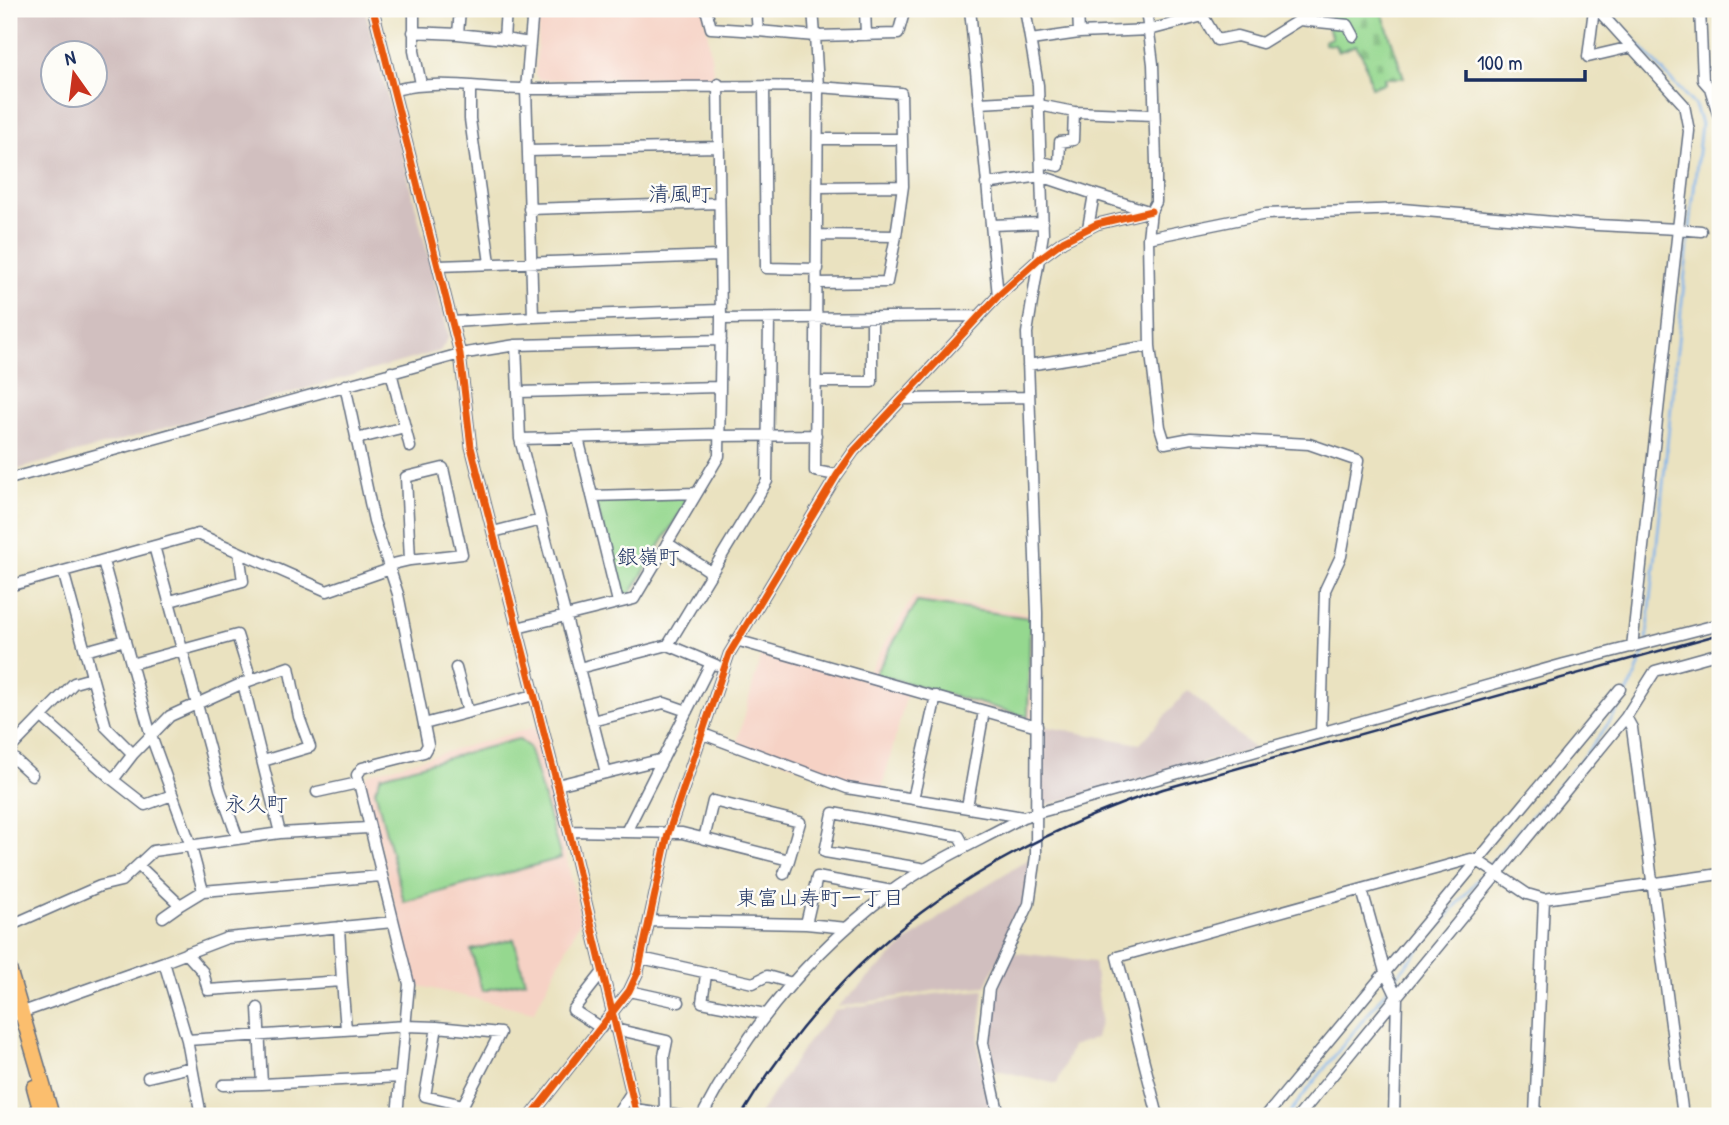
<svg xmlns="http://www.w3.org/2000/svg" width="1729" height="1125" font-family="'Patrick Hand','Klee One',sans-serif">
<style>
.built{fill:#f6d2c5}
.industrial{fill:#d1bfbf;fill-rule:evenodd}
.green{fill:#95d88f;stroke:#588476;stroke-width:2}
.cemetery{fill:url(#cemetery-stones);stroke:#588476;stroke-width:2}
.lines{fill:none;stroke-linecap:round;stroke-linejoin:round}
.stream{stroke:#7eb3ec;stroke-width:2.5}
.minor-casing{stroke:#636e80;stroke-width:13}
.major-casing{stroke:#636e80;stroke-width:17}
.minor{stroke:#fff;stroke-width:10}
.major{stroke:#fbbe6e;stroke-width:14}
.rail{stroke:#1b2f5e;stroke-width:2.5}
.cycleway-casing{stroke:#fdfcf7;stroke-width:11}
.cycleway{stroke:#e8590c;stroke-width:7}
.labels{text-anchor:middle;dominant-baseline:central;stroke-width:5;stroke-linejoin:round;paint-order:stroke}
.neighbourhood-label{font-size:21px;fill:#1b2f5e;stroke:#fdfcf7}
</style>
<defs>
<pattern id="cemetery-stones" width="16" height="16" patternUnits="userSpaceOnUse" patternTransform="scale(1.75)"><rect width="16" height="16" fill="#95d88f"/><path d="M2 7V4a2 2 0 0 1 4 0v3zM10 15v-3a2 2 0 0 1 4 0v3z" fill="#80ba7e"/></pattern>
</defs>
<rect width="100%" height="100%" fill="#fdfcf7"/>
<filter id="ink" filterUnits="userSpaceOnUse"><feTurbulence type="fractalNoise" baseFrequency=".0143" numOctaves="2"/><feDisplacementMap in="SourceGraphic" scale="14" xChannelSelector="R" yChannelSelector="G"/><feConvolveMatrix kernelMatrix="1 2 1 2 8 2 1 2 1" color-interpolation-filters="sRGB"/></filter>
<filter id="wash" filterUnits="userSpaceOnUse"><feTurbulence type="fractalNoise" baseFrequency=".00686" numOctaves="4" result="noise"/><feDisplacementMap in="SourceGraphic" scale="28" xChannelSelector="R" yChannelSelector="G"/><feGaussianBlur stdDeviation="1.57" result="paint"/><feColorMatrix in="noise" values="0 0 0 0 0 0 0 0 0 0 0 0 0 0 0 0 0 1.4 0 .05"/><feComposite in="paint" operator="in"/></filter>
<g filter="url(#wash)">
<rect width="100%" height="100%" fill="#eae2c0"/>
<path class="built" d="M 540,9 L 704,9 L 714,76 L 539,80 L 535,75 Z
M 913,597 L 1032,614 L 1032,721 L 909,686 L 881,792 L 839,782 L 737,743 L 762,651 L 865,678 Z
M 535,727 L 581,919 L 534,1012 L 415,985 L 364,784 L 365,777 L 371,773 Z"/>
<path class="industrial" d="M 9,9 L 365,9 L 449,337 L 440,351 L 9,472 ZM 52,52 L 94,52 L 94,94 L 52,94 Z
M 1188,690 L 1254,749 L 1039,807 L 1042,726 L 1140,744 Z
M 1031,858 L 1026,900 L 986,986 L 938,990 L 837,1007 L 908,941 L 968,896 Z
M 1011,952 L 1094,962 L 1101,1019 L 1096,1038 L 1072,1046 L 1057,1084 L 993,1069 L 990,1034 L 1002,973 Z
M 984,990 L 978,1045 L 992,1116 L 758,1116 L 806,1044 L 835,1010 L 934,994 Z"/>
<path class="green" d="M 684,495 L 687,501 L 629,596 L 619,593 L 595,499 Z
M 917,602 L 1030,618 L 1028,717 L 875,674 Z
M 518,739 L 529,747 L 561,858 L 404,902 L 375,790 L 381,776 Z
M 514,939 L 525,981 L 482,991 L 471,950 Z"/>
<path class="cemetery" d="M 1334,9 L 1381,9 L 1404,78 L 1384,78 L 1385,83 L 1371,87 L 1365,61 L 1356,45 L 1338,52 L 1335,45 L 1325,44 L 1324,41 L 1332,38 L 1327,25 Z"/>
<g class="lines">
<path class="stream" d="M 1606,9 L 1695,106 L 1701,124 L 1690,228
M 1647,639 L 1689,235
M 1489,866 C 1538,804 1631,721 1645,645
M 1393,981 L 1485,871
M 1287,1116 L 1389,987"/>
</g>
</g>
<g filter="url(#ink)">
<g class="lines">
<g class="minor-casing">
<path id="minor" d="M 373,9 L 460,354 L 471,447 L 569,831 L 637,1116
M 414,9 L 414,51 L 421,84
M 706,9 L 711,28 L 758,31 L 756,9
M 865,9 L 866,35
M 970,9 L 998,296
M 1146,9 L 1153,64 L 1156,163 L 1156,202 L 1151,211 L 1148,238 L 1266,214 L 1402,209 L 1577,224 L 1678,229 L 1689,131 L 1684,105 L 1597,9
M 1594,9 L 1588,57 L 1631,47
M 1700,9 L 1703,80 L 1710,88 L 1720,120
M 1299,20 L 1348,25 L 1354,36
M 758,31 L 815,36 L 813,9
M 413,32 L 458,34 L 460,9
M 1079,33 L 1149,30 L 1203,16 L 1217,40 L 1237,36 L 1262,43 L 1317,9
M 458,34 L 504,39 L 506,9
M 504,39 L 530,43
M 1031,40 L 1079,33 L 1078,9
M 470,86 L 470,119 L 490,263
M 764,86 L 766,268 L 818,269
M 395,90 C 439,79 483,89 528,89 C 625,89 721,84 818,87 L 815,471 L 837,475
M 979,103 L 1038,100
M 1039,105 L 1074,112 L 1073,140 L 1060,142 L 1059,166 L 1041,162
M 1074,112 L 1154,115
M 818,139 L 902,139 L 901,93 L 818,87 L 815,36 L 898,34 L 905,9
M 528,151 L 718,147
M 986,184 L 1041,176 L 1094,194 L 1088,228
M 818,187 L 903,186 L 902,139
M 1094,194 L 1148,211
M 529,209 L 718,203
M 991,225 L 1043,223
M 818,235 L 896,236 L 903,186
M 438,266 L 718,256
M 818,283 L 887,282 L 896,236
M 533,317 L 719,310
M 721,319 L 978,316
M 452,322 L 533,317 L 526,89 L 533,9
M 516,345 L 520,439 L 606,773
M 1150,346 L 1160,427 L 1165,443 L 1191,438 L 1309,444 L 1358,461 L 1341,556 L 1325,590 L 1321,733
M 1028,365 L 1150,346 L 1148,238
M 391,372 L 410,447
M 817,382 L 872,382 L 872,317
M 345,385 L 374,521 L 398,594 L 428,745 L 424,752 L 362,768 L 357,775 L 409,984 L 397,1116
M 519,392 L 719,387
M 904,399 L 1029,397
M 719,436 L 816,435
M 578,438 L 618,602
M 356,439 L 405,427
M 520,439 L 719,434
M 443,468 L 462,554 L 410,560 L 406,477 Z
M 9,479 L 460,354 L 516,345 L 721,340
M 592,496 L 697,493
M 493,532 L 541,520
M 667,543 L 711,572
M 154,546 L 220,789 L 238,839
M 103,561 L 151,736 L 190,843 L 203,891 L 381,876
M 63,571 L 85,651 L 125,640
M 9,586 L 198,534 L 327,591 L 390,569 L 393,564 L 410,560
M 170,601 L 243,581 L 239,552
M 517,628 L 634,599 L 719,456 L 721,319 L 718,84
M 736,640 L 1037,726
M 668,645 L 767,481 L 769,319
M 1632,647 L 1678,229 L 1701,231
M 85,651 L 106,727 L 133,754 L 170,716 L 243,683 L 289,667 L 299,717 L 310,747 L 263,761
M 131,664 L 237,635 L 251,680
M 456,668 L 468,712
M 579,668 L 668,645 L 716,665
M 243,683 L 280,833
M 42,717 L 113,780 L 133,754
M 592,721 L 664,703 L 687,711
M 424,724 L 534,695
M 703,734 L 847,788 L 1023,817 L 1564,664 L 1720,624
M 9,750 L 74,683 L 92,678
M 9,754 L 32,775
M 113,780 L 145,805 L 172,795
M 557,785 L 663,759
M 317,792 L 358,783
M 913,799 L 936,696
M 967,807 L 984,711
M 569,831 L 682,833 L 789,860 L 800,822 L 713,801 L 704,839
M 626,832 L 711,663
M 139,866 L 180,905 L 163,917
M 926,869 L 825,852 L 833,813 L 959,836 L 965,847
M 784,874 L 789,860
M 1362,890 L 1385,972 L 1397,997 L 1394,1116
M 180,905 L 203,891
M 650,921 L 806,924 L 847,928
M 806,924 L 817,877 L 892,891
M 9,926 L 100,886 L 121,881 L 153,851 L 280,833 L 368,828
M 339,927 L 342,981
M 186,953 L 203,972 L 208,990 L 342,981 L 346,1029
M 641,958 L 753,983 L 767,976 L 792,983
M 164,962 L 227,938 L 393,922
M 706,975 L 702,1002 L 765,1014
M 629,991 L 679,1002
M 9,1017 L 164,962 L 187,1040 L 201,1116
M 437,1027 L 500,1033 L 463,1105 L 425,1096 Z
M 601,1028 L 573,1010 L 602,973
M 615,1029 L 667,1041 L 664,1056 L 665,1114
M 187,1040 L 406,1026 L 437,1027
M 148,1077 L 191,1067
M 262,1084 L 400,1077
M 223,1085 L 262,1084 L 258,1008
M 635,1109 L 681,1116
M 531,1116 L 629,991 L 638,972 L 668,834 L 729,654 L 837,475 L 854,451 L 998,296 L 1040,258 L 1063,241 L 1097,224 L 1151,211
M 616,1116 L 631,1093
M 702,1116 C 747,1029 810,953 889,893 C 930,862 978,842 1023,817
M 999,1116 L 983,1043 L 989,989 L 1029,904 L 1036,856 L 1037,613 L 1027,333 L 1043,234 L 1038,85 L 1025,9
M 1158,1116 L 1117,957 L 1471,859 L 1478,861 L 1527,894 L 1544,899 L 1720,874
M 1266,1116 L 1620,689
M 1299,1116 L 1626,717
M 1535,1116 L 1544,899
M 1683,1116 L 1632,728 L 1626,717 L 1655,671 L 1720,653"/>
</g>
<g class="major-casing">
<path id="major" d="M 9,969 L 52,1116
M 34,1087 L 42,1116"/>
</g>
<use href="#minor" class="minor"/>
<use href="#major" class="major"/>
<path class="rail" d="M 741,1116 C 842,948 979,851 1163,789 L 1720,634"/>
<g class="cycleway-casing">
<path id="cycleway" d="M 373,9 L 460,354 L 471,447 L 569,831 L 637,1116
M 531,1116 L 629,991 L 638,972 L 668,834 L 729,654 L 837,475 L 854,451 L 998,296 L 1040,258 L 1063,241 L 1097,224 L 1151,211"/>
</g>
<use href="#cycleway" class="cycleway"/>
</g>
</g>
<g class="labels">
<g class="neighbourhood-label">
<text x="680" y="193">清風町</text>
<text x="648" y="556">銀嶺町</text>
<text x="256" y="803">永久町</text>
<text x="820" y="897">東富山寿町一丁目</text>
</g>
</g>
<rect width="1729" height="1125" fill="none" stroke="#fdfcf7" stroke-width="35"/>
<g transform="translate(74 74) rotate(346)"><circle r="33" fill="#fdfcf7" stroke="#a3aaba" stroke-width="2"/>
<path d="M0-5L12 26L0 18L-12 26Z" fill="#c8321e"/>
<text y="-10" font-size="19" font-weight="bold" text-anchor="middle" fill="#1b2f5e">N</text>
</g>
<path d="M1466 70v10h119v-10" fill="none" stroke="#1b2f5e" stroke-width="3.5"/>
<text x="1477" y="70" font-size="21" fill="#1b2f5e" stroke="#fdfcf7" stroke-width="5" paint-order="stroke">100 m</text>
</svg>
